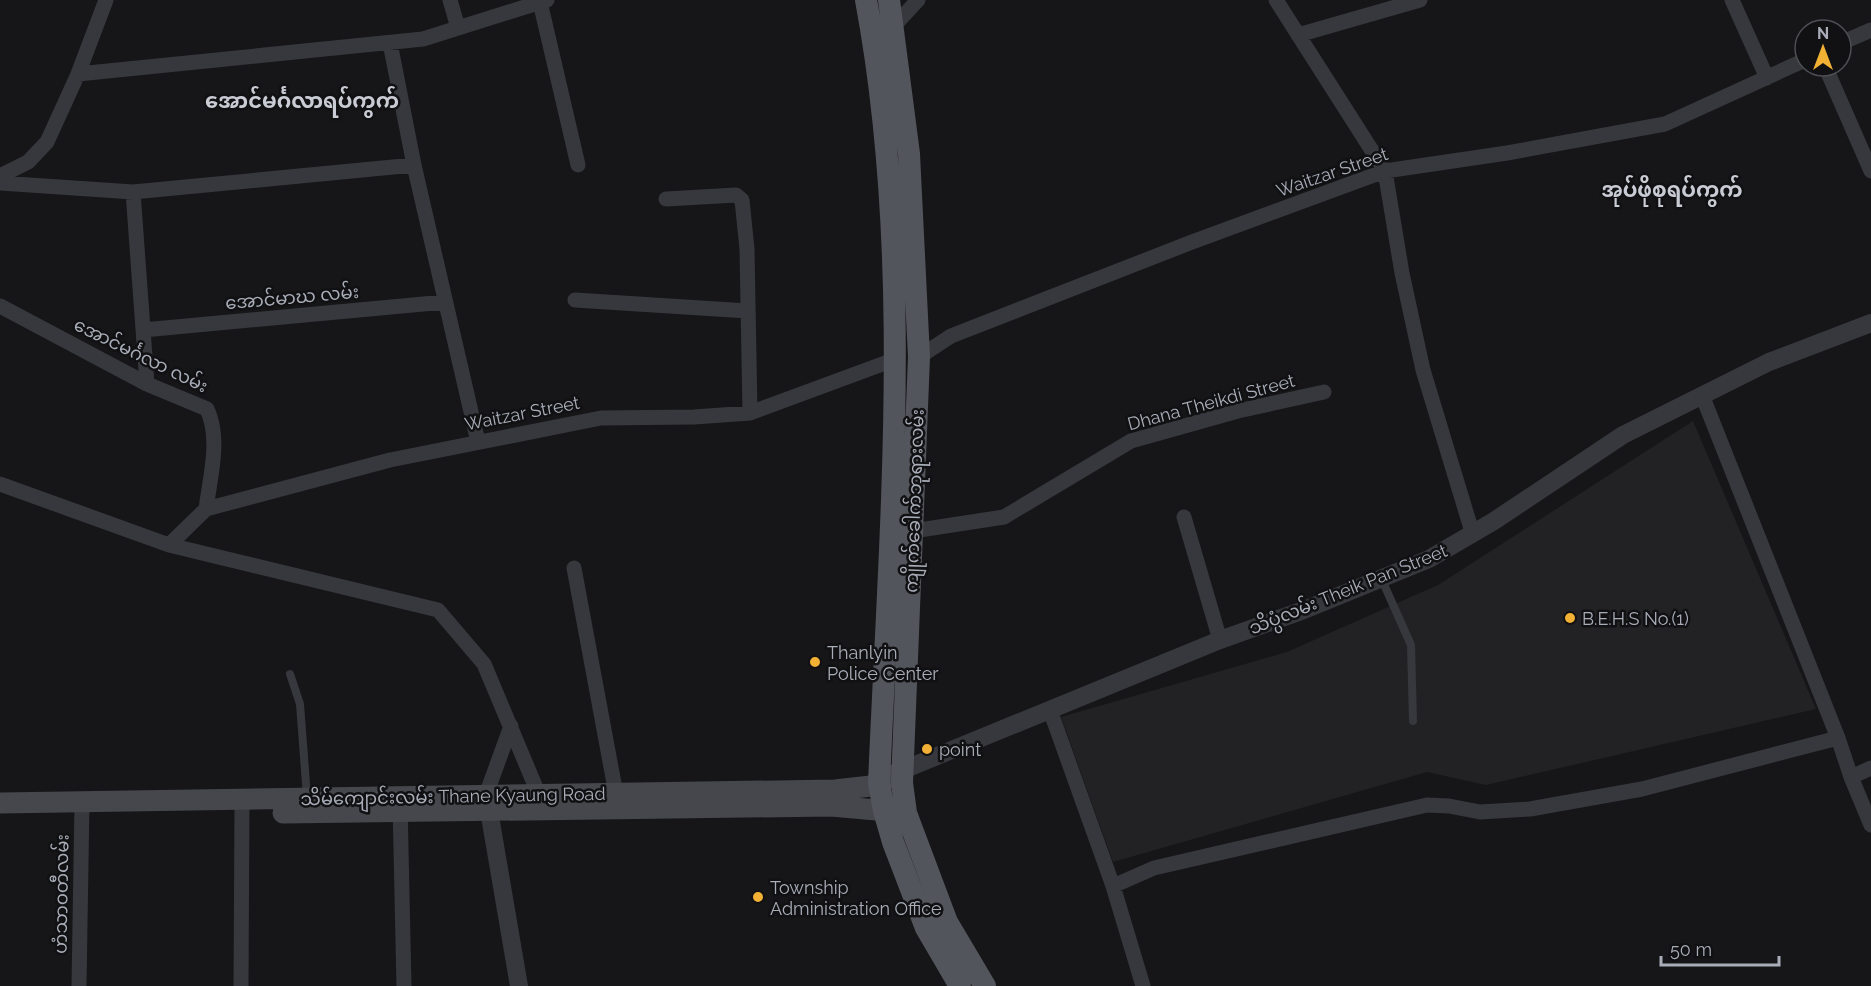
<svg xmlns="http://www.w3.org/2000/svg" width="1871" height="986" font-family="Raleway,'Noto Sans Myanmar',sans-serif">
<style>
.built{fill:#222225}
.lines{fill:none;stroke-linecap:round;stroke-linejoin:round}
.service{stroke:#37383d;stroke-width:8}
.minor{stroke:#37383d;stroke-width:15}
.tertiary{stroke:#37383d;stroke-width:18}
.secondary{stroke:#45474d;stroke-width:21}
.primary{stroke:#53555c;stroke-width:22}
.poi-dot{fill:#f2b134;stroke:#111113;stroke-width:2}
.labels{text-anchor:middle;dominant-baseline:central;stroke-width:5;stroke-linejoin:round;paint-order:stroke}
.street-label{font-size:18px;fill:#a8adb8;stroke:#111113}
.poi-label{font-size:18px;fill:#a8adb8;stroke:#111113;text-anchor:start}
.quarter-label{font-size:21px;font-weight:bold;fill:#c9ccd4;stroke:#111113}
</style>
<rect width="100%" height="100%" fill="#161618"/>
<path class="built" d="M 1693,421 L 1816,709 L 1486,785 L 1427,772 L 1113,862 L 1061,717 L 1287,652 L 1438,585 Z"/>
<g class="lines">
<path class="service" d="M 1382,580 L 1411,645 L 1413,721
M 290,674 L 300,704 L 307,797"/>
<path class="minor" d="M 450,0 L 458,28
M 1276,0 L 1385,171 L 1402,273 L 1423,370 L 1473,535
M 1732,0 L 1767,78
M 540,2 L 578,165
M 894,26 L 918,0
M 1298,35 L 1420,0
M 390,43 L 414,165 L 478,442
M 1841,43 L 1871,30
M 1825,66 L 1871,171
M 78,74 L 423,39 L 547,0
M 0,176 L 28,162 L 47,142 L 78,74 L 106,0
M 0,183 L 133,192 L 414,165
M 133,192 L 147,384
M 666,199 L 736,195 L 742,200 L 747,249 L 750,413
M 575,300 L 748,311
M 0,306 L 147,384 L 207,409 C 221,439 210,477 206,509
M 143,330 L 445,302
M 919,357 L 951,336 L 1192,242 L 1385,171 L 1507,153 L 1665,124 L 1805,60
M 1702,395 L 1838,738 L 1851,777 L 1871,825
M 0,484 L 169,545 L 438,610 L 484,664 L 539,795
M 1184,517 L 1220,640
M 913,531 L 1004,517 L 1131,441 L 1238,411 L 1324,392
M 169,545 L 206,509 L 390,460 L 601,418 L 694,417 L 750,413 L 896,359
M 574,568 L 616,794
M 1050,710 L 1113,886 L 1143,986
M 1851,777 L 1871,768
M 486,795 L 511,726
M 400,803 L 404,986
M 1113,886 L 1154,868 L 1427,805 L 1449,806 L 1480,812 L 1530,809 L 1642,789 L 1838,738
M 79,986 L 82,802
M 241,986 L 242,800"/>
<path class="tertiary" d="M 903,770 L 1220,640 L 1304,610 L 1429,559 L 1494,521 L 1623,435 L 1769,362 L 1871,323
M 487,799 L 519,986"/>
<path class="secondary" d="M 0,803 L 835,790 L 871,786 L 894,775
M 283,813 L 831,806 L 899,812"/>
<path class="primary" d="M 866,0 C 914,258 890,523 879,783 L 884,811 L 893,842 L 926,928 L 960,986
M 889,0 L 909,154 L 919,357 L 902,783 L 906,813 L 947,922 L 985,986"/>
</g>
<g class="poi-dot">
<circle cx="1570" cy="618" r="6"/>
<circle cx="815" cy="662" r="6"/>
<circle cx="927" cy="749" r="6"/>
<circle cx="758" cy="897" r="6"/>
</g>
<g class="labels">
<g class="street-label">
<text transform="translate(1332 172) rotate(-19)">Waitzar Street</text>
<text transform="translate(292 297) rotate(-5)">အောင်မာဃ လမ်း</text>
<text transform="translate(141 355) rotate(26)">အောင်မင်္ဂလာ လမ်း</text>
<text transform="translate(1211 402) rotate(-15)">Dhana Theikdi Street</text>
<text transform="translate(522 413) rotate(-11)">Waitzar Street</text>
<text transform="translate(914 501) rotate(-88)">ကျိုက်ခေါက်ဘုရားလမ်း</text>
<text transform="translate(1348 589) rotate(-22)">သိပ္ပံလမ်း Theik Pan Street</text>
<text transform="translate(453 796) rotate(-1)">သိမ်ကျောင်းလမ်း Thane Kyaung Road</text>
<text transform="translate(61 894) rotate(-89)">ဟံသာဝတီလမ်း</text>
</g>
<g class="poi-label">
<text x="1582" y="618">B.E.H.S No.(1)</text>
<text x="827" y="652">Thanlyin<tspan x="827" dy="21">Police Center</tspan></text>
<text x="939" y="749">point</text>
<text x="770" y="887">Township<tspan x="770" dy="21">Administration Office</tspan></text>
</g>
<g class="quarter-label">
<text x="302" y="100">အောင်မင်္ဂလာရပ်ကွက်</text>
<text x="1672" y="189">အုပ်ဖိုစုရပ်ကွက်</text>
</g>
</g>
<g transform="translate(1823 48)"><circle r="28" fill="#111113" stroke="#4d4f55" stroke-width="1.5"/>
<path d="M0-4.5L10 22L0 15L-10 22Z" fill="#f2b134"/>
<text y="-9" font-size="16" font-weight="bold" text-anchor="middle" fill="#a8adb8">N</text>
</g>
<path d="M1661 956v9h118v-9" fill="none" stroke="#a8adb8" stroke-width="3"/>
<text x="1670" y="956" font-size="18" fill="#a8adb8" stroke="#111113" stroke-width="4.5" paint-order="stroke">50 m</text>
</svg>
